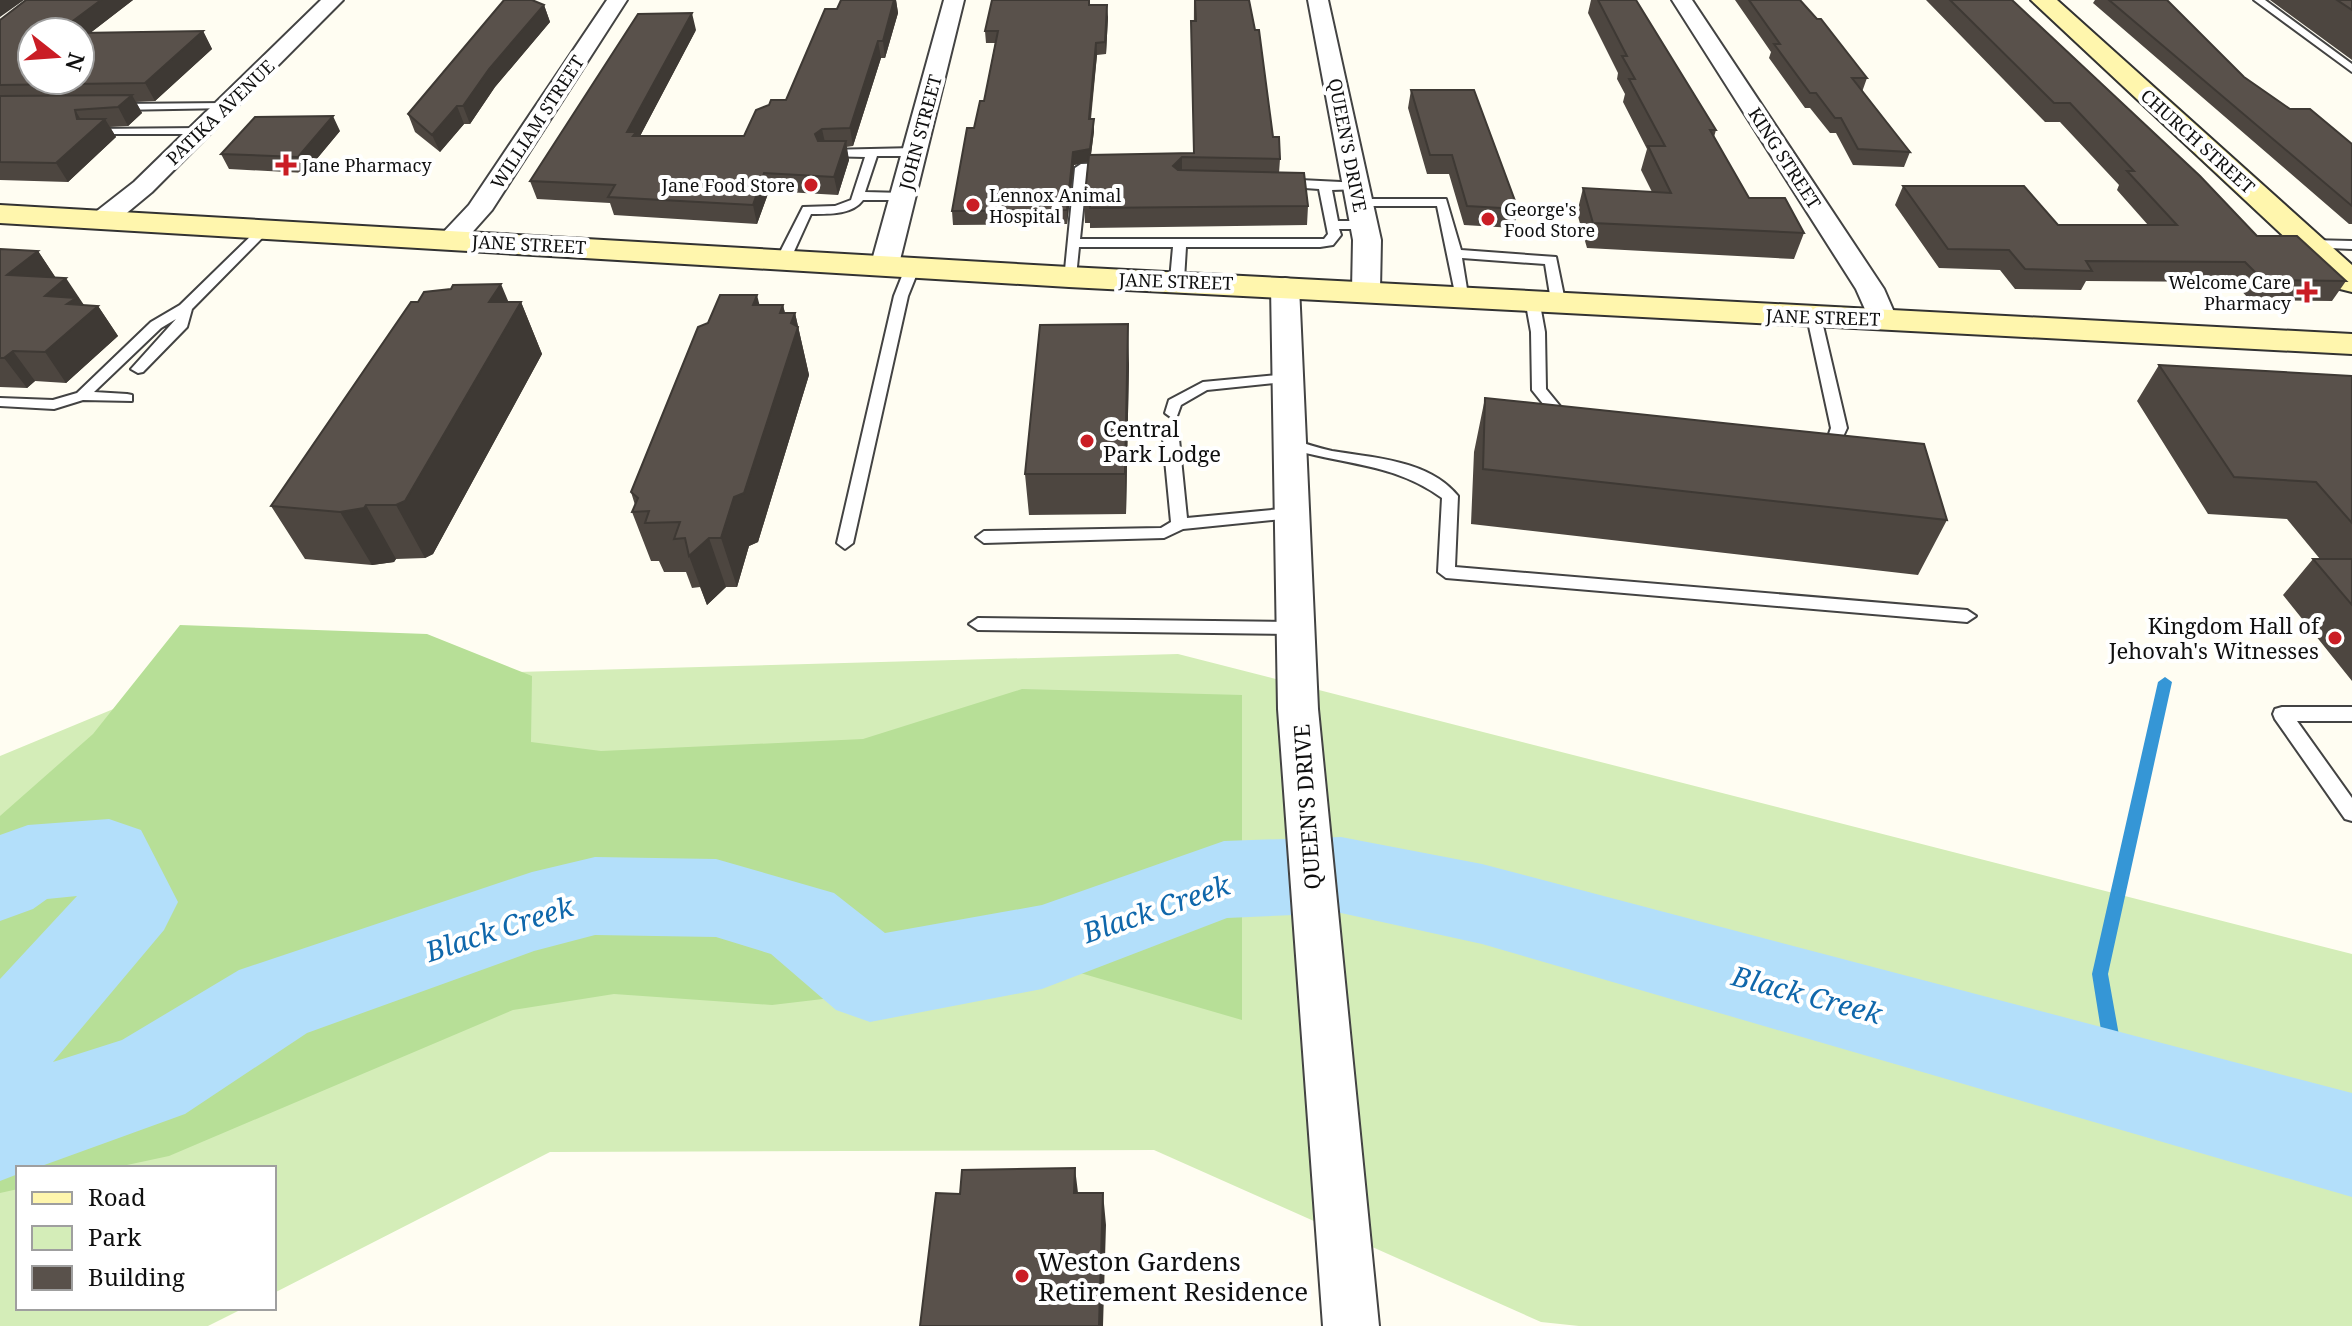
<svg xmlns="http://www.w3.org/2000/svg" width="2352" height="1326" font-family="'Noto Serif',serif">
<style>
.green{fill:#d4edb8}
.forest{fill:#b7df97}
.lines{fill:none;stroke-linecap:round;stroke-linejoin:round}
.stream{fill:#3596d6;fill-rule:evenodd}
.river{fill:#b3dffa;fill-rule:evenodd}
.lane-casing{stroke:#434343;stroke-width:4}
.street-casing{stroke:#434343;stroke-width:4}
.secondary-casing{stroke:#323232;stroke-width:4}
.lane{fill:#fff;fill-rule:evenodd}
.street{fill:#fff;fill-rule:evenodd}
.secondary{fill:#fff6ad;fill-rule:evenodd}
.wall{fill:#4d4640}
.shaded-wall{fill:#3e3934}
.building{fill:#59514b;stroke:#3e3934;stroke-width:2}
.poi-dot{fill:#ca1d25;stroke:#fff;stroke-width:3}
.labels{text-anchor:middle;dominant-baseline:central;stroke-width:8;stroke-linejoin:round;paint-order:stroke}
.far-street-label{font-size:18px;fill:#101010;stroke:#fff}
.far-poi-label{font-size:18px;fill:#101010;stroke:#fff;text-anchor:start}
.poi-label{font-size:22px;fill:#101010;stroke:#fff;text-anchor:start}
.street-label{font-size:22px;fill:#101010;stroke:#fff}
.near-poi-label{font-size:26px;fill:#101010;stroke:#fff;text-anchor:start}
.near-water-label{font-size:28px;font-style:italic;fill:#0f67ab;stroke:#fff}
</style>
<rect width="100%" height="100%" fill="#fffdf2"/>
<path class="green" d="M 1178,654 L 2352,954 L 2352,1326 L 1579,1326 L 1541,1322 L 1154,1150 L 550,1152 L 274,1293 L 274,1168 L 18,1168 L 18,1308 L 244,1308 L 208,1326 L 0,1326 L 0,756 L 181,681 Z"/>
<path class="forest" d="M 180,625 L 427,634 L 532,676 L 531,742 L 601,751 L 863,739 L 1022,689 L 1242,695 L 1242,1020 L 1070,970 L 772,1005 L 614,994 L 513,1010 L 169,1156 L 113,1168 L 18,1168 L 18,1189 L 0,1193 L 0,816 L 93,734 Z"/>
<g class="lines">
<path class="stream" d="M 2165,677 L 2172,682 L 2108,974 L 2127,1080 L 2124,1086 L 2118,1088 L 2112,1086 L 2109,1080 L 2092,974 L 2158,682 Z"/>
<path class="river" d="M 109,819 L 141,830 L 178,902 L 164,930 L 53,1062 L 122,1040 L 239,970 L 532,872 L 595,857 L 716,859 L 834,893 L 885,933 L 1042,905 L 1224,841 L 1341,837 L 1482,864 L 2352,1093 L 2352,1197 L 1482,944 L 1341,913 L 1227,918 L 1042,989 L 870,1022 L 836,1010 L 771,954 L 716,937 L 595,935 L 534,951 L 307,1033 L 185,1114 L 36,1168 L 18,1168 L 18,1174 L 0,1181 L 0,979 L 77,896 L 47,899 L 33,909 L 0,921 L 0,835 L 28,825 Z"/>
<g class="lane-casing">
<path id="lane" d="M 2254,0 L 2265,0 L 2352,64 L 2352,72 Z
M 226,103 L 230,104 L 230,108 L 117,110 L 111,107 L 117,104 Z
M 92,129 L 201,128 L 207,131 L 201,134 L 88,134 L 88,130 Z
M 826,150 L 915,148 L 921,152 L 915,156 L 877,156 L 865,192 L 903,193 L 909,197 L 907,200 L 863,200 C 852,215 829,214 811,214 L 791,258 L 779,261 L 777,258 L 803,207 L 835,206 L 851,200 L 865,157 L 822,156 L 822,152 Z
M 1109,163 L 1115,167 L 1113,170 L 1087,171 L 1080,239 L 1324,239 L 1328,234 L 1319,189 L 1276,186 L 1274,183 L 1280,179 L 1361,183 L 1361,189 L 1332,190 L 1338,221 L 1363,221 L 1369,225 L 1363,229 L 1339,229 L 1341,235 L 1333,245 L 1320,247 L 1186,247 L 1184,280 L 1177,284 L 1170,280 L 1173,247 L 1079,247 L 1076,277 L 1069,281 L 1064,280 L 1075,168 L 1081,164 Z
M 1355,199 L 1446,199 L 1461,250 L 1556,257 L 1565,301 L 1558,305 L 1551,301 L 1545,264 L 1462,258 L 1468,295 L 1461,299 L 1456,298 L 1437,206 L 1359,206 L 1355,205 Z
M 259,228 L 269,231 L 192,309 L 187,327 L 143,372 L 138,373 L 131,369 L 176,319 L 161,328 L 94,392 L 127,394 L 132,395 L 132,401 L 83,400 L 54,409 L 0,406 L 0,398 L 53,400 L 77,393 L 151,322 L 180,305 Z
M 2310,240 L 2352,241 L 2352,249 L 2305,247 L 2305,241 Z
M 913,262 L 920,266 L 908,296 L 853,543 L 845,549 L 837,543 L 894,296 L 906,266 Z
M 1532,295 L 1539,299 L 1545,332 L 1546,389 L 1573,422 L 1570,425 L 1560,425 L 1532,390 L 1531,332 L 1525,299 Z
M 1814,313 L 1821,317 L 1847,428 L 1840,443 L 1821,451 L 1813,446 L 1828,437 L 1831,428 L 1807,317 Z
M 1288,374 L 1293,375 L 1293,381 L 1207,390 L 1181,405 L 1177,416 L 1172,418 L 1165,413 L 1169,400 L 1203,382 Z
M 1171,434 L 1179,439 L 1187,518 L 1292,508 L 1300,513 L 1292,518 L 1183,529 L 1164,538 L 984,543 L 976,537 L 984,531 L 1161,528 L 1171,522 L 1163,439 Z
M 1290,439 C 1304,443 1318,448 1332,451 C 1374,458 1429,460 1458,496 L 1455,567 L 1967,610 L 1976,616 L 1967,622 L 1446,578 L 1438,572 L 1442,498 C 1393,462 1340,465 1285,447 L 1282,444 Z
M 978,618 L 1296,622 L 1305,628 L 1296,634 L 978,630 L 969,624 Z
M 2282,707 L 2352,707 L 2352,721 L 2297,721 L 2352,798 L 2352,821 L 2345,819 L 2275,719 L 2273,714 L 2275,709 Z"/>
</g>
<g class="street-casing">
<path id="street" d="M 321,0 L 343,0 L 152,192 L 111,226 L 93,226 L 89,220 L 93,214 L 134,182 Z
M 607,0 L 627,0 L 492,210 L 460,246 L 440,246 L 436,240 L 469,205 Z
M 944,0 L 964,0 L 899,264 L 895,270 L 885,272 L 875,270 L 871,264 Z
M 1308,0 L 1328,0 L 1381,240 L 1380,290 L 1376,296 L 1366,299 L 1356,296 L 1352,290 L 1353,240 Z
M 1672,0 L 1692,0 L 1884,289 L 1897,319 L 1892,325 L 1882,328 L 1872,325 L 1856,289 Z
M 1285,278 L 1295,280 L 1299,286 L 1318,709 L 1379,1326 L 1323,1326 L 1278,709 L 1271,286 L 1275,280 Z"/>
</g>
<g class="secondary-casing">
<path id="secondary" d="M 2031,0 L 2057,0 L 2352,265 L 2352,292 L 2340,289 Z
M 0,205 L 1069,267 L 2352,334 L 2352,354 L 1069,287 L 0,223 Z"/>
</g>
<use href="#lane" class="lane"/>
<use href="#street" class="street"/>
<use href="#secondary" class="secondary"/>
</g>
<path class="wall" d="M 26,0 L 133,0 L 90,33 L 203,31 L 212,49 L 155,101 L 136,102 L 142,113 L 128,126 L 110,127 L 116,137 L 68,182 L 0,180 L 0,20 Z
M 841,0 L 896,0 L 898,13 L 885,58 L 881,58 L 853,146 L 846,147 L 849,160 L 838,195 L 769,191 L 757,224 L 614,215 L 610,203 L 537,199 L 530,181 L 696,30 L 640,136 L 744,136 L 786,100 Z
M 1194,0 L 1249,0 L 1273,137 L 1280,159 L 1279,173 L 1308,206 L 1307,225 L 1090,228 L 1090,223 L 1085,223 L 1084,204 L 1088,162 L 1074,165 L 1067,224 L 953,225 L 952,211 L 974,128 L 984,101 L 995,43 L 986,43 L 985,31 L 1090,5 L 1108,17 L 1106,54 L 1097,55 L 1091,119 L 1094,131 L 1091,155 L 1193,153 Z
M 1591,0 L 1636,0 L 1716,130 L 1714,137 L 1749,198 L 1804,233 L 1794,259 L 1587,248 L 1577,213 L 1583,188 L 1652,192 L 1641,170 L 1647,149 L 1623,102 L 1625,94 L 1617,79 L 1618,73 L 1588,13 Z
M 1735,0 L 1800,0 L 1867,78 L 1862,92 L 1910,152 L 1904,167 L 1853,165 L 1836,133 L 1830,133 L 1810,108 L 1805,108 L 1769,58 L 1771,52 Z
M 1926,0 L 2012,0 L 2257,236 L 2346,281 L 2332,301 L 2250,300 L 2233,282 L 2086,281 L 2081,290 L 2015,289 L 2000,270 L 1939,268 L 1895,205 L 1903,186 L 2058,225 L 2148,225 L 2117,190 L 2119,185 L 2060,122 L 2045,122 Z
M 2095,0 L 2167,0 L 2244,77 L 2290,109 L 2352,144 L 2352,224 L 2349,224 L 2093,3 Z
M 2270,0 L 2352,0 L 2352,60 Z
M 544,5 L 550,22 L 495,87 L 470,124 L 464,124 L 440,152 L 415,132 L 408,114 Z
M 1411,90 L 1518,209 L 1514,228 L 1464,225 L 1449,174 L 1427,174 L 1408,108 Z
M 340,131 L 305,173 L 229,169 L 221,154 Z
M 0,249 L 38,251 L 56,278 L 84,305 L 98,306 L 118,336 L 66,383 L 35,381 L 27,388 L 0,387 Z
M 418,302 L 521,302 L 542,354 L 433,554 L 425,558 L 396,559 L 394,562 L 372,565 L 305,559 L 271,506 Z
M 760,305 L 783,305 L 785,313 L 795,313 L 809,375 L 758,542 L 749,546 L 737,587 L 726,587 L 707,605 L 700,587 L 692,588 L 686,572 L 664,572 L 659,561 L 651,561 L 632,512 L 635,505 L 631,492 Z
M 1129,364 L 1126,514 L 1029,515 L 1025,474 Z
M 2159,365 L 2352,376 L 2352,681 L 2283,595 L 2313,559 L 2320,559 L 2287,519 L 2208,514 L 2137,401 Z
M 1485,398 L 1947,520 L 1918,575 L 1471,524 L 1474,452 Z"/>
<path class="shaded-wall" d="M 0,0 L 24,0 L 0,17 Z
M 101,0 L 133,0 L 80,41 L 80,32 L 58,32 Z
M 894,0 L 896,0 L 898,13 L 885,58 L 883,41 Z
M 544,5 L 550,22 L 495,87 L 470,124 L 463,106 L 489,69 Z
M 1107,5 L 1108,17 L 1106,54 L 1105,42 Z
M 692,13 L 696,30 L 638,140 L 627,132 Z
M 203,31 L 212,49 L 155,101 L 145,83 Z
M 878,41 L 881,58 L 853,146 L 850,128 Z
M 1096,43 L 1097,55 L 1089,131 L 1089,119 Z
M 132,95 L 142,113 L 128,126 L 118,107 Z
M 457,106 L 464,124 L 440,152 L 432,135 Z
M 75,110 L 86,128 L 105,119 L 116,137 L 68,182 L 56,163 L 77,119 Z
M 333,116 L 340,131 L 305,173 L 298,157 Z
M 1094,119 L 1094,131 L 1090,161 L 1074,165 L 1067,224 L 1067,210 L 1073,152 Z
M 822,129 L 826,147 L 819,152 L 815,134 Z
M 846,141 L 849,160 L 838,195 L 834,177 Z
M 1182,157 L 1182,176 L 1173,166 Z
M 764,173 L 769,191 L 757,224 L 753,205 Z
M 38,251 L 57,280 L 7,275 Z
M 66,278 L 86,308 L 98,306 L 118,336 L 66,383 L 45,352 L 45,296 Z
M 501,284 L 514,315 L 521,302 L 542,354 L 433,554 L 425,558 L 396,505 L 489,302 Z
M 757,295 L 769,342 L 753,305 Z
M 783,305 L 792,344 L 791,323 L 795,313 L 809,375 L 758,542 L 749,546 L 737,587 L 721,538 L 734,497 Z
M 1128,324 L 1129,364 L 1126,514 L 1125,474 Z
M 13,351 L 35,381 L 27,388 L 4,358 Z
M 366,505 L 396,559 L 394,562 L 372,565 L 340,512 Z
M 709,538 L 726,587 L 707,605 L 689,556 Z
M 1075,1168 L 1079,1201 L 1074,1193 Z
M 1103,1193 L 1106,1225 L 1103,1326 L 1099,1326 Z"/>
<path class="building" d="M 26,0 L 101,0 L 58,32 L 32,32 L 32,80 L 80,80 L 80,33 L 203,31 L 145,83 L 0,85 L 0,20 Z
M 504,0 L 532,0 L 544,5 L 489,69 L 463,106 L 457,106 L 432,135 L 408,114 Z
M 841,0 L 894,0 L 883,41 L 878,41 L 850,128 L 822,129 L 815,134 L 818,141 L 846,141 L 834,177 L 764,173 L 753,205 L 608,197 L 615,185 L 530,181 L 638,14 L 692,13 L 627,132 L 636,132 L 633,136 L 744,136 L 756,110 L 769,105 L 771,100 L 786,100 L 825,9 L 837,9 Z
M 992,0 L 1089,0 L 1089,5 L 1107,5 L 1105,42 L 1096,43 L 1089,119 L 1094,119 L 1090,149 L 1073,152 L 1067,210 L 952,211 L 967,128 L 974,128 L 980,101 L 984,101 L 998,31 L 985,31 Z
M 1195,0 L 1249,0 L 1255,30 L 1259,30 L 1273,137 L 1279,137 L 1280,159 L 1182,157 L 1173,166 L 1178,170 L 1304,173 L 1308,206 L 1090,208 L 1090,204 L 1084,204 L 1089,155 L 1194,153 L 1191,21 L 1196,21 Z
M 1598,0 L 1636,0 L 1716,130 L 1710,130 L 1749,198 L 1785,198 L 1804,233 L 1593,223 L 1583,188 L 1671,193 L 1648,146 L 1665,146 L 1629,79 L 1635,79 L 1622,56 L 1627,56 Z
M 1749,0 L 1800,0 L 1817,19 L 1821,19 L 1867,78 L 1852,78 L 1910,152 L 1858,149 L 1841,118 L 1835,118 L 1816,93 L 1810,93 L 1774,44 L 1780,44 Z
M 1950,0 L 2012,0 L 2200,176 L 2257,236 L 2297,236 L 2346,281 L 2263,280 L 2245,262 L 2086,261 L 2092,271 L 2025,269 L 2009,250 L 1948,249 L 1903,186 L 2024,186 L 2058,225 L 2177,225 L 2127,171 L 2134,171 L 2070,103 L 2054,103 Z
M 2109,0 L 2167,0 L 2244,77 L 2290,109 L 2310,109 L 2352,144 L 2352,206 Z
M 2337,0 L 2352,0 L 2352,10 Z
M 1411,90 L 1474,90 L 1518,209 L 1467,206 L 1452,155 L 1430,155 Z
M 132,95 L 118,107 L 75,110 L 77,119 L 105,119 L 56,163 L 0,162 L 0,96 Z
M 333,116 L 298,157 L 221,154 L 255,117 Z
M 0,249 L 38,251 L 7,275 L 66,278 L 45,296 L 76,298 L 67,304 L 98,306 L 45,352 L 13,351 L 4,358 L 0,358 Z
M 501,284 L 489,302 L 521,302 L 405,501 L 396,505 L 366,505 L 364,508 L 340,512 L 271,506 L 411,302 L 418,302 L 424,292 L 451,289 L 453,285 Z
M 720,295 L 757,295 L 753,305 L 783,305 L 780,313 L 795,313 L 791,323 L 798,327 L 744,493 L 734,497 L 721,538 L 709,538 L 689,556 L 685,538 L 674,539 L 680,522 L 645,523 L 649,511 L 632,512 L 638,498 L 631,492 L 698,327 L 708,323 Z
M 1128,324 L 1125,474 L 1025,474 L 1040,325 Z
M 2159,365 L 2352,376 L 2352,523 L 2316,482 L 2234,477 Z
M 1485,398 L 1924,444 L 1947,520 L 1483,469 Z
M 2313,559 L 2352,559 L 2352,605 Z
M 1075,1168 L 1074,1193 L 1103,1193 L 1099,1326 L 920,1326 L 936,1193 L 960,1194 L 962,1170 Z"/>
<g class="poi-dot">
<path d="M282 153h8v8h8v8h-8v8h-8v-8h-8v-8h8z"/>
<circle cx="811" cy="185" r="8"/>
<circle cx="973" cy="205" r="8"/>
<circle cx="1488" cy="219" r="8"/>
<path d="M2303 280h8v8h8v8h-8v8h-8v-8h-8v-8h8z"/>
<circle cx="1087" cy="441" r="8"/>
<circle cx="2335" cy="638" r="8"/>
<circle cx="1022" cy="1276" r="8"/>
</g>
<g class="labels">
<g class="far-street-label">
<text transform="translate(220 112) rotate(-44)">PATIKA AVENUE</text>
<text transform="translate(537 122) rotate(-57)">WILLIAM STREET</text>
<text transform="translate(920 132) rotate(-75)">JOHN STREET</text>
<text transform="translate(2198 141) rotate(42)">CHURCH STREET</text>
<text transform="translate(1348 145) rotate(79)">QUEEN'S DRIVE</text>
<text transform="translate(1785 158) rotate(57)">KING STREET</text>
<text transform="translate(529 244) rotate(3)">JANE STREET</text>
<text transform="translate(1176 281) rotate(2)">JANE STREET</text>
<text transform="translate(1823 317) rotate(2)">JANE STREET</text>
</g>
<g class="far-poi-label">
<text x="302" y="165">Jane Pharmacy</text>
<text x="795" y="185" text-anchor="end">Jane Food Store</text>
<text x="989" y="195">Lennox Animal<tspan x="989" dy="21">Hospital</tspan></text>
<text x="1504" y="209">George's<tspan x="1504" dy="21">Food Store</tspan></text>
<text x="2291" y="282" text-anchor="end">Welcome Care<tspan x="2291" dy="21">Pharmacy</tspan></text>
</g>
<g class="poi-label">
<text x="1103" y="428">Central<tspan x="1103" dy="25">Park Lodge</tspan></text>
<text x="2319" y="625" text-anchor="end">Kingdom Hall of<tspan x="2319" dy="25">Jehovah's Witnesses</tspan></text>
</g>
<g class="street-label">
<text transform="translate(1306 807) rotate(-94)">QUEEN'S DRIVE</text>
</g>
<g class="near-poi-label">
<text x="1038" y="1261">Weston Gardens<tspan x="1038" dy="30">Retirement Residence</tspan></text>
</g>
<g class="near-water-label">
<text transform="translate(1156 908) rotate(-19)">Black Creek</text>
<text transform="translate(499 928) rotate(-18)">Black Creek</text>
<text transform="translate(1807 994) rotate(15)">Black Creek</text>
</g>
</g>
<rect x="16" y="1166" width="260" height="144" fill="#ffffff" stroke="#9f9f9f" stroke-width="2"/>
<rect x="32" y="1192" width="40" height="12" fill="#fff6ad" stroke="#9f9f9f" stroke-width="2"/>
<text x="88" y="1206" font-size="24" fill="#101010">Road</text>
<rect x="32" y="1226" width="40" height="24" fill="#d4edb8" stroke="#9f9f9f" stroke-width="2"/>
<text x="88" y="1246" font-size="24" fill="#101010">Park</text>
<rect x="32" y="1266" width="40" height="24" fill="#59514b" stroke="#9f9f9f" stroke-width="2"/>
<text x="88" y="1286" font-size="24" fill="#101010">Building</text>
<g transform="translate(56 56) rotate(107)"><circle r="38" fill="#ffffff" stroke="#9f9f9f" stroke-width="2"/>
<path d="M0-6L14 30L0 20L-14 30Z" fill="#ca1d25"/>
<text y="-12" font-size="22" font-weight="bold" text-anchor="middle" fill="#101010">N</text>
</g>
</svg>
